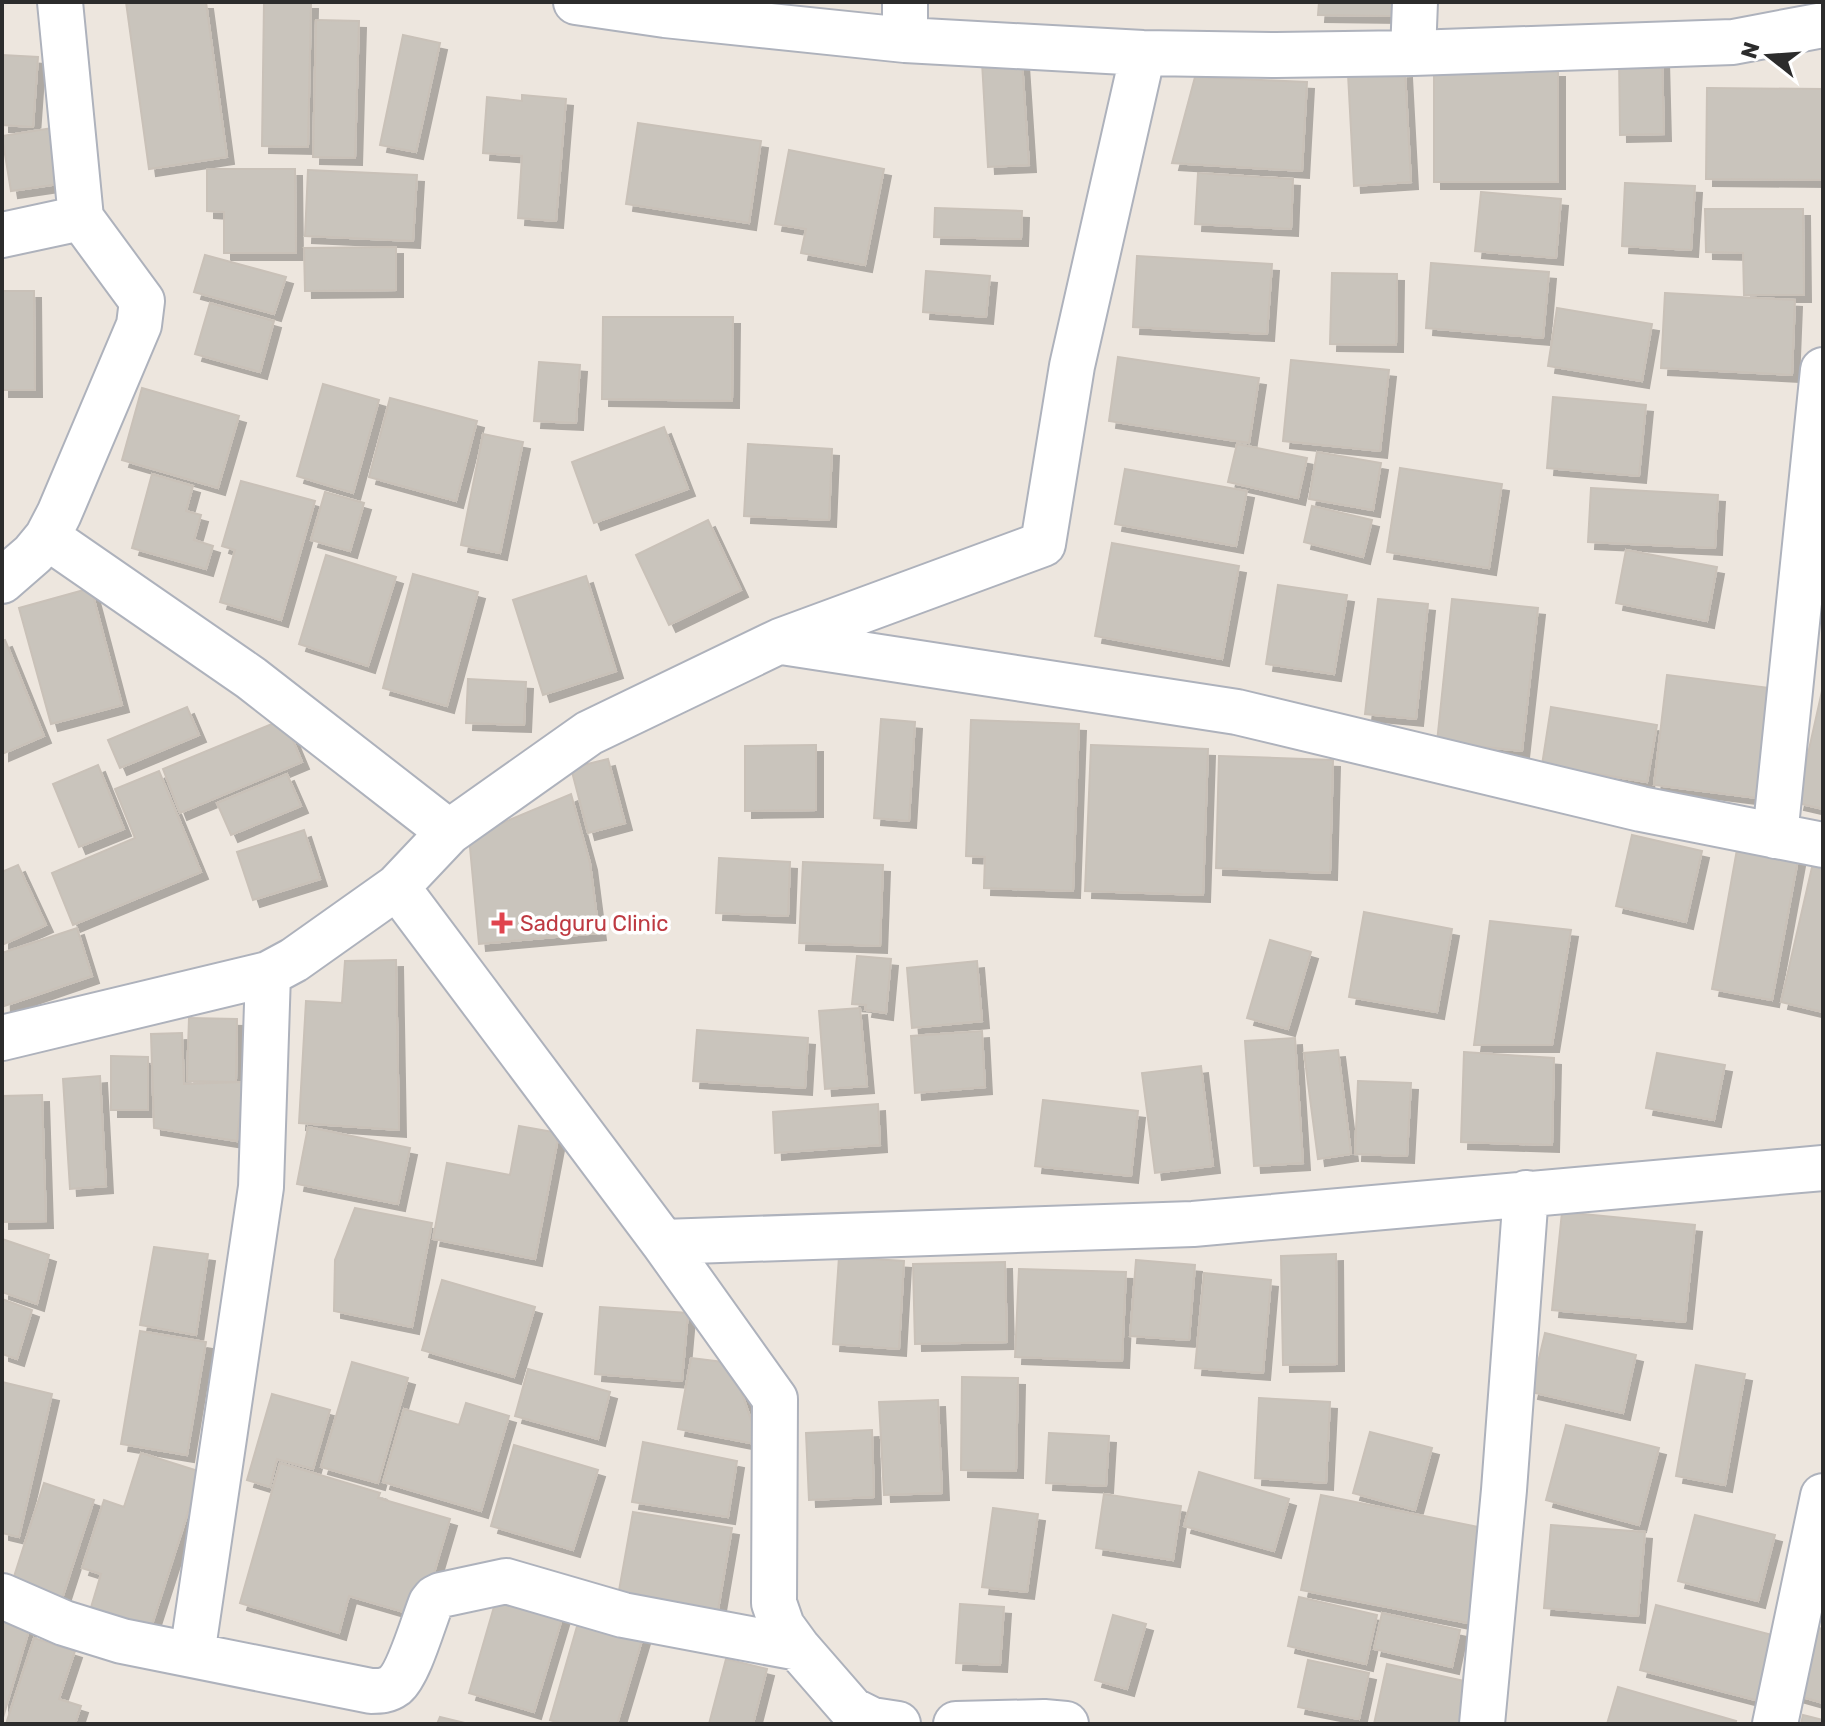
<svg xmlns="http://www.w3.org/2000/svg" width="1825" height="1726" font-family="Rubik,sans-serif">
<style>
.building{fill:#c9c4bc;stroke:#c9c1b8;stroke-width:2;filter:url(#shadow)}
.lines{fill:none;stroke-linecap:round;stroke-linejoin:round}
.minor-casing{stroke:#aeb2bc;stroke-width:48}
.minor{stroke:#fff;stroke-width:44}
.health-dot{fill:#e0444e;stroke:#fff;stroke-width:3}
.labels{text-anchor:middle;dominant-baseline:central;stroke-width:7;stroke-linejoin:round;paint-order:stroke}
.health-label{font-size:22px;fill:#be3a42;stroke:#fff;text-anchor:start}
</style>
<defs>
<filter id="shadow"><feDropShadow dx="7" dy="7" stdDeviation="0" flood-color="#0004"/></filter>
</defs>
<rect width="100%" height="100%" fill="#ede6de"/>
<path class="building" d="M 126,2 L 206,2 L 227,157 L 149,169 Z
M 264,2 L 311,2 L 308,147 L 262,146 Z
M 1319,2 L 1394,2 L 1393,16 L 1318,15 Z
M 316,20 L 359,21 L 355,158 L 313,157 Z
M 403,35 L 440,43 L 416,152 L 380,145 Z
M 2,55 L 38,57 L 33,127 L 2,125 Z
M 1619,56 L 1662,56 L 1664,134 L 1620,135 Z
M 1022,60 L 1029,165 L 988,167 L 982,62 Z
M 1434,70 L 1558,70 L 1558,182 L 1434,182 Z
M 1405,71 L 1411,182 L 1354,186 L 1348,74 Z
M 1195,77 L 1307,82 L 1302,171 L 1172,163 Z
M 1707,88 L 1823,89 L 1823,180 L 1706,179 Z
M 522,95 L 566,99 L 556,221 L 518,218 L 522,156 L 483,153 L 487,97 L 522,101 Z
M 638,123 L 761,141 L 749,223 L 626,204 Z
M 59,127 L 66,183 L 11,191 L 2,136 Z
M 789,150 L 884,169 L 865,265 L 801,253 L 806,229 L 775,224 Z
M 207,169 L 295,169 L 296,253 L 224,253 L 224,212 L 207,211 Z
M 308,170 L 417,175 L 413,241 L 305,236 Z
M 1198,173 L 1293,179 L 1291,229 L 1195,224 Z
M 1625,183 L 1695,186 L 1691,250 L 1622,246 Z
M 1481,192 L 1561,199 L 1556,258 L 1475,251 Z
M 935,208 L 1022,211 L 1021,239 L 934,237 Z
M 1705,209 L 1803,209 L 1804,295 L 1744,295 L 1743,253 L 1706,252 Z
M 396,247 L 396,290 L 305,291 L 304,248 Z
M 205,255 L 286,277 L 274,314 L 194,292 Z
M 1137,256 L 1272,264 L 1267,334 L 1133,327 Z
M 1431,263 L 1549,272 L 1543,338 L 1426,328 Z
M 926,271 L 990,276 L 986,317 L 923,312 Z
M 1332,273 L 1397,274 L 1396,345 L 1330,344 Z
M 2,291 L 34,291 L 35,390 L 2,390 Z
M 1665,293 L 1795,300 L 1792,375 L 1661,368 Z
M 210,303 L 274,321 L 260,372 L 195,354 Z
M 1557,308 L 1652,324 L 1642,381 L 1548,366 Z
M 603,317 L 733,317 L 732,401 L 602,399 Z
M 1118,357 L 1259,378 L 1249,443 L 1109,421 Z
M 1291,360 L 1389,370 L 1380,451 L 1283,441 Z
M 539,362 L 580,365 L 576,423 L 534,421 Z
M 323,384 L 379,400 L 353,493 L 297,476 Z
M 142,388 L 239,416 L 218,488 L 122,460 Z
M 1553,397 L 1646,405 L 1639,476 L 1547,468 Z
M 390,398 L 477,421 L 456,501 L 369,477 Z
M 664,427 L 688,489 L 594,523 L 572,462 Z
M 483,434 L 523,442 L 500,553 L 461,545 Z
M 748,444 L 832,449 L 829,520 L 744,516 Z
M 1237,444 L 1307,458 L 1298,498 L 1228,482 Z
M 1317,452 L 1381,463 L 1373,510 L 1309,499 Z
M 1400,468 L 1502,484 L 1489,568 L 1387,552 Z
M 1125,469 L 1247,491 L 1236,546 L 1115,524 Z
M 152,474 L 193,486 L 186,511 L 201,515 L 194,540 L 213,546 L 206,569 L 132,548 Z
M 241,481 L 315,501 L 281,620 L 220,602 L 235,550 L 222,546 Z
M 1591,488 L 1718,495 L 1715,548 L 1588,542 Z
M 325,492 L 364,503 L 350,551 L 311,540 Z
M 1312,506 L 1372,520 L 1363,557 L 1304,542 Z
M 708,520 L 741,590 L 669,625 L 636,555 Z
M 1112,543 L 1239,566 L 1222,659 L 1095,636 Z
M 1626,550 L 1717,567 L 1707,621 L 1616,603 Z
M 326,555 L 396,577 L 368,666 L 299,644 Z
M 413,574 L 478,592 L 447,706 L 383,688 Z
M 586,576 L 616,671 L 543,695 L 513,600 Z
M 1278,585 L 1347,595 L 1334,674 L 1266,664 Z
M 91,588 L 122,705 L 51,724 L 19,608 Z
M 1378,599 L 1428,604 L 1416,719 L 1365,714 Z
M 1452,599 L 1538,608 L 1522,751 L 1437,742 Z
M 5,640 L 44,736 L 2,754 L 2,641 Z
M 1667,675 L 1770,688 L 1756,798 L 1654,785 Z
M 468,679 L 526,682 L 524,725 L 466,723 Z
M 1822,691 L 1823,691 L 1823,809 L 1797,803 Z
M 187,707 L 199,735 L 120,768 L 108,740 Z
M 1551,707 L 1657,725 L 1647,782 L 1542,765 Z
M 284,719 L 302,762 L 180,813 L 163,769 Z
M 881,719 L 915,722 L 909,821 L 874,818 Z
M 971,720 L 1079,724 L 1073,891 L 984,888 L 985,857 L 966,856 Z
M 816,745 L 816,810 L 745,811 L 745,746 Z
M 1091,745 L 1208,749 L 1203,895 L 1085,891 Z
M 1219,756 L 1333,760 L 1330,873 L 1216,868 Z
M 608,759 L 625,823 L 588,833 L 571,768 Z
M 98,765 L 124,829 L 79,847 L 53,784 Z
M 159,771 L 201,872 L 73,925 L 52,873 L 135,838 L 115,789 Z
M 287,774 L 301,806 L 231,835 L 217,803 Z
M 571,794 L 590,863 L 599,933 L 479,944 L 469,837 Z
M 304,830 L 320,879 L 253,900 L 237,852 Z
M 1632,835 L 1702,851 L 1686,922 L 1616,906 Z
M 1738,844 L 1799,854 L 1772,1000 L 1712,989 Z
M 719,858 L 790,862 L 788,916 L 716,913 Z
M 803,862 L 883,865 L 880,946 L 799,943 Z
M 1813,863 L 1823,865 L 1823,1012 L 1781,1002 Z
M 18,865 L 46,925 L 2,945 L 2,872 Z
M 1364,912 L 1452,929 L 1437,1012 L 1349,997 Z
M 1490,921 L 1571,930 L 1552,1045 L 1474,1045 Z
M 77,928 L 92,976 L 4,1006 L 2,953 Z
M 1270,940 L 1311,952 L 1288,1029 L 1247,1018 Z
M 857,956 L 891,959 L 886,1013 L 865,1010 L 866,1005 L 852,1004 Z
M 396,960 L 399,1130 L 299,1123 L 306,1001 L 342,1003 L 345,961 Z
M 977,961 L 982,1021 L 912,1028 L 907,968 Z
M 860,1008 L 867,1086 L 825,1089 L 819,1011 Z
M 189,1018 L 237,1019 L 236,1082 L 187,1081 Z
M 697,1030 L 808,1038 L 805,1088 L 693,1081 Z
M 982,1031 L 985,1087 L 915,1093 L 911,1036 Z
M 182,1033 L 184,1084 L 243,1082 L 237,1141 L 154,1128 L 151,1034 Z
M 1295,1038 L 1303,1163 L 1254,1166 L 1245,1041 Z
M 1338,1050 L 1351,1154 L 1318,1159 L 1304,1053 Z
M 1464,1052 L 1554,1058 L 1552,1145 L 1461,1142 Z
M 1657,1053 L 1725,1065 L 1714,1120 L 1646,1108 Z
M 111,1056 L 148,1057 L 148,1110 L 111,1110 Z
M 1201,1066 L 1213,1166 L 1155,1173 L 1142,1073 Z
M 100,1076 L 106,1186 L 70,1189 L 63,1079 Z
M 1358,1081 L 1411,1083 L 1407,1156 L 1355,1154 Z
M 42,1095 L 46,1221 L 2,1222 L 2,1096 Z
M 1043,1100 L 1138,1111 L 1131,1176 L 1035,1166 Z
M 878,1104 L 880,1145 L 775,1153 L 773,1112 Z
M 519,1126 L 559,1133 L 535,1259 L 433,1239 L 447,1163 L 510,1175 Z
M 308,1127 L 410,1148 L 398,1204 L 297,1184 Z
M 355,1208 L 432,1223 L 412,1327 L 334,1311 L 335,1260 Z
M 1562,1212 L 1695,1225 L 1685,1322 L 1552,1310 Z
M 2,1239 L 49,1255 L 37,1304 L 2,1292 Z
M 154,1247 L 208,1254 L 196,1335 L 140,1325 Z
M 1336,1254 L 1337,1364 L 1283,1365 L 1281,1256 Z
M 839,1257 L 904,1261 L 899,1349 L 833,1344 Z
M 1136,1260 L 1195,1265 L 1189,1340 L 1130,1336 Z
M 1005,1262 L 1007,1342 L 915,1344 L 913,1264 Z
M 1019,1269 L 1126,1272 L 1122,1361 L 1015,1357 Z
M 1204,1273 L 1271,1280 L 1263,1373 L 1195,1368 Z
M 442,1280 L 535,1307 L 514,1377 L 422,1350 Z
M 2,1299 L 32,1310 L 17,1359 L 2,1354 Z
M 600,1307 L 688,1313 L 682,1381 L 595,1374 Z
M 140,1331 L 206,1342 L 187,1455 L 121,1444 Z
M 1545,1333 L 1636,1355 L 1623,1413 L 1531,1392 Z
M 691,1358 L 731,1363 L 760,1445 L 678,1429 Z
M 352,1362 L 408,1378 L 378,1483 L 321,1467 Z
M 1696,1365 L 1745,1374 L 1725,1485 L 1676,1476 Z
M 528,1369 L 610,1392 L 598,1439 L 515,1416 Z
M 962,1377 L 1018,1378 L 1016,1471 L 961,1470 Z
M 2,1382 L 52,1394 L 19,1537 L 2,1533 Z
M 272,1394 L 330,1410 L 313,1469 L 277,1459 L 270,1487 L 247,1480 Z
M 1259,1398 L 1330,1402 L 1326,1483 L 1255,1478 Z
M 938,1400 L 942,1493 L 884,1495 L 879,1402 Z
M 466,1403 L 509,1416 L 481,1511 L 383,1482 L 404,1409 L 459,1425 Z
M 1566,1425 L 1659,1448 L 1639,1525 L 1546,1500 Z
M 872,1430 L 874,1497 L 809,1500 L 806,1433 Z
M 1370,1432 L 1432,1448 L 1415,1510 L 1353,1493 Z
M 1049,1433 L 1109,1436 L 1106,1486 L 1046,1483 Z
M 643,1442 L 737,1461 L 728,1517 L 632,1502 Z
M 514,1445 L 598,1470 L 573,1550 L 491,1526 Z
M 141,1453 L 201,1472 L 149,1634 L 89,1614 L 101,1574 L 82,1568 L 104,1500 L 124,1507 Z
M 280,1463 L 380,1493 L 378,1498 L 450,1519 L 421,1617 L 349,1596 L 339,1633 L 240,1603 Z
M 1199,1472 L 1289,1499 L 1274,1551 L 1184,1526 Z
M 44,1483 L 94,1500 L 60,1605 L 10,1589 Z
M 1104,1494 L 1181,1506 L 1173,1560 L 1096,1548 Z
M 1321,1495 L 1488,1529 L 1468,1623 L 1301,1590 Z
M 993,1508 L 1038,1514 L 1027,1592 L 982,1587 Z
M 633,1512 L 732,1528 L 718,1610 L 656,1600 L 617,1602 Z
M 1695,1515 L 1775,1535 L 1758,1601 L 1678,1581 Z
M 1551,1525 L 1645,1532 L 1638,1616 L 1544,1608 Z
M 498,1593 L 564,1612 L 534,1712 L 469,1693 Z
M 1299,1597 L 1377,1615 L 1366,1664 L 1288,1646 Z
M 960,1604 L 1004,1607 L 1000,1665 L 956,1663 Z
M 1656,1605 L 1784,1638 L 1767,1703 L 1640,1670 Z
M 582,1609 L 646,1627 L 617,1724 L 563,1724 L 550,1720 Z
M 2,1612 L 32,1620 L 2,1721 Z
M 1382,1613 L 1460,1630 L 1452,1667 L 1374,1649 Z
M 1113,1615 L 1146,1624 L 1127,1689 L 1095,1680 Z
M 1815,1627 L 1823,1629 L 1823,1703 L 1795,1695 Z
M 34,1638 L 75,1651 L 59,1699 L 81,1706 L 75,1724 L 6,1724 Z
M 726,1659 L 767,1669 L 753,1724 L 709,1724 Z
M 1308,1660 L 1369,1673 L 1359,1719 L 1298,1707 Z
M 1387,1664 L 1478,1684 L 1469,1724 L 1374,1724 Z
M 1618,1687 L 1736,1721 L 1735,1724 L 1607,1724 Z
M 1803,1715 L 1823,1720 L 1823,1724 L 1801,1724 Z
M 440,1717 L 469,1724 L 437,1724 Z"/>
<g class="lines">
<g class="minor-casing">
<path id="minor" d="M 576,2 L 665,15 L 905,40 L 1143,53 L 1276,55 L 1413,53 L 1733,42 L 1823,25
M 905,2 L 905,40
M 1413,53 L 1415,2
M 2,235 L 81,218 L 60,2
M 47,537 L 251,678 L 449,832
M 2,581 L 33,554 L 47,537 L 59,514 L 139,325 L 142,301 L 81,218
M 782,642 L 1237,712 L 1641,809 L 1823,845
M 1775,836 L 1823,370
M 397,887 L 663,1242 L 1193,1224 L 1823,1168
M 2,1038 L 268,974 L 294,960 L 397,887 L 449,832 L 589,733 L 780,641 L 1043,544 L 1072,366 L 1143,53
M 663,1242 L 775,1399 L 774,1603 L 782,1626 L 798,1648 L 852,1710 L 872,1720 L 898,1724
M 2,1596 L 64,1623 L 122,1641 L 371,1691 C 380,1691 387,1691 395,1685 C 409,1673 423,1623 431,1603 L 435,1598 L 441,1595 L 506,1581 L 623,1615 L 798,1648
M 192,1655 L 261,1187 L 268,974
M 956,1724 L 1044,1722 L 1066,1724
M 1482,1724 L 1504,1490 L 1526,1193
M 1775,1724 L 1823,1496"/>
</g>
<use href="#minor" class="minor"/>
</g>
<path class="health-dot" d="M498 911h8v8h8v8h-8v8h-8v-8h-8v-8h8z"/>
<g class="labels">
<g class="health-label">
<text x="520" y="923">Sadguru Clinic</text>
</g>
</g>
<rect width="1825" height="1726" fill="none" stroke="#2c2c2c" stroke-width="8"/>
<g transform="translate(1769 56) rotate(287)" stroke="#ffffff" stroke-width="6" paint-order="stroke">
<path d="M0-6L14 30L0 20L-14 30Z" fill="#2c2c2c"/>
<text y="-12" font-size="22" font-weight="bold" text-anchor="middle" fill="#2c2c2c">N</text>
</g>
</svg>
